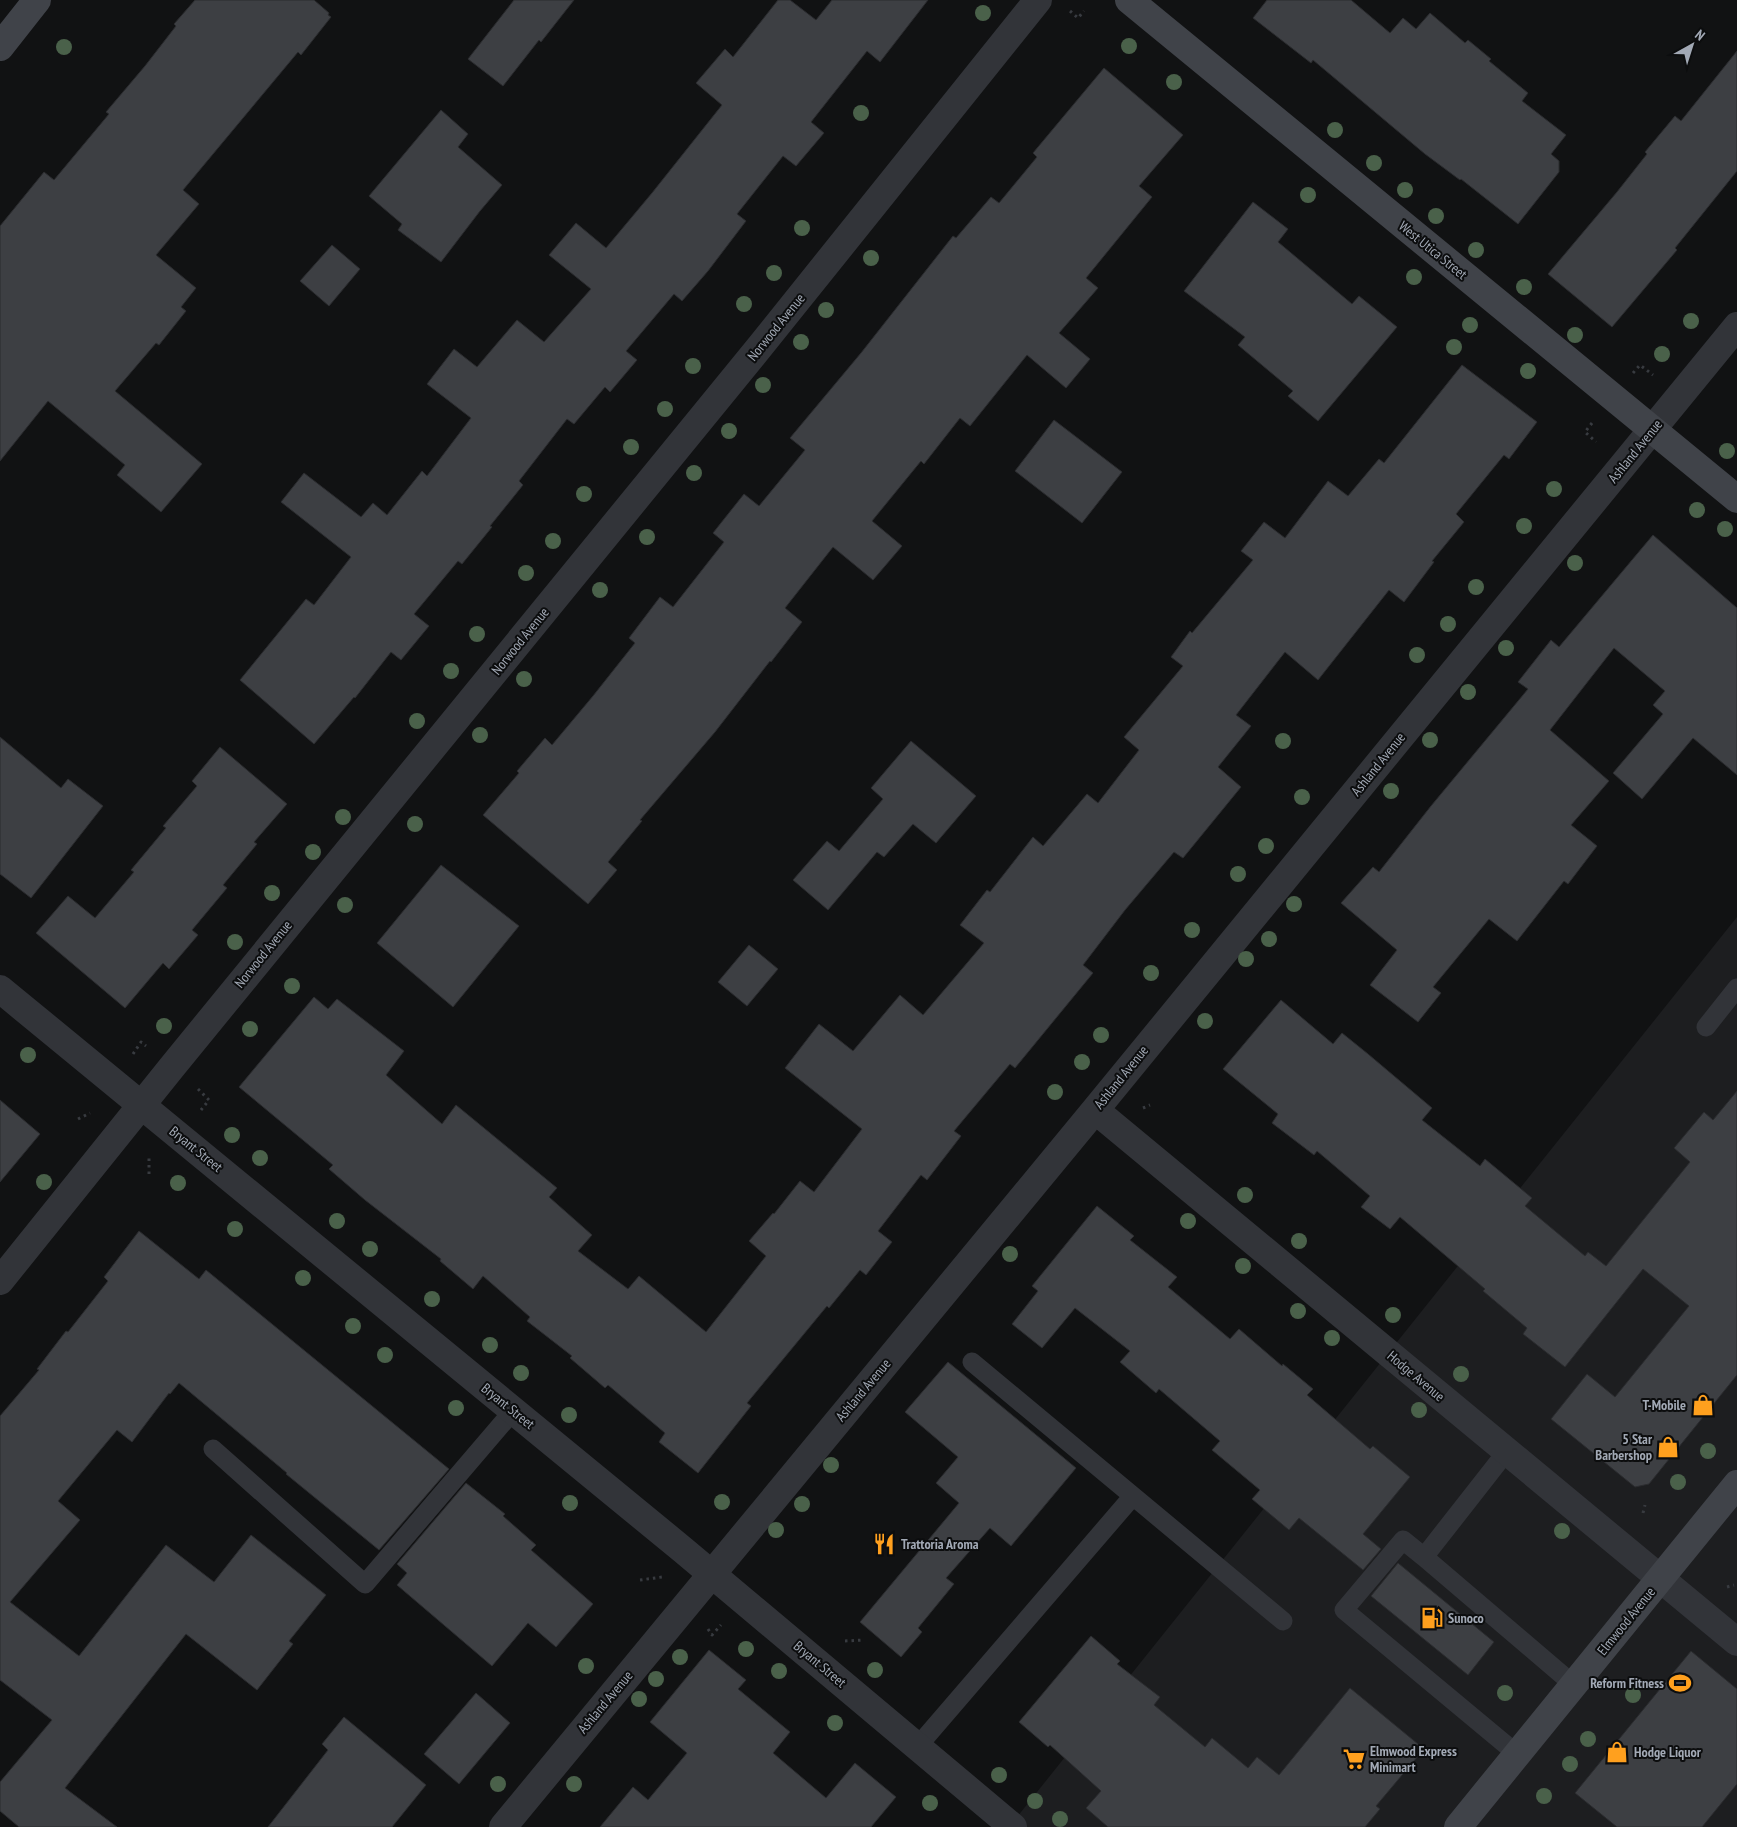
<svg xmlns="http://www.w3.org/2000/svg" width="1737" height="1827" font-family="'PT Sans Narrow',sans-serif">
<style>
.built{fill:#1d1e20}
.building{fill:#3d3f43;stroke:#2b2c2f}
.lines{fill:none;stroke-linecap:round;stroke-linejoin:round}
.path{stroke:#383b40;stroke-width:3;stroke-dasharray:2.5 4;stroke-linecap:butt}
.lane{stroke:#323439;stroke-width:19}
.street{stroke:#323439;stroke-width:28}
.secondary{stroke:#404349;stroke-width:28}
.tree{fill:#4a614a}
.labels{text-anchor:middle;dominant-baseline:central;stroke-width:4;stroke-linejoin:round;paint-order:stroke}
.street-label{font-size:14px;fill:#a2a9b5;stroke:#0c0d0e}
.poi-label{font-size:14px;font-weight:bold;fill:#a2a9b5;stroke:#0c0d0e;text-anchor:start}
</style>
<rect width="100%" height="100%" fill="#111213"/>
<path class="built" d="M 1737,917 L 1737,1827 L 1009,1827 Z"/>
<path class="building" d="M 195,0 L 314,0 L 329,13 L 328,15 L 331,17 L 301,55 L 298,52 L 183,190 L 199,204 L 156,255 L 196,288 L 181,307 L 186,311 L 159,345 L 156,343 L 115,391 L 202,464 L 161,512 L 117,475 L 125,465 L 48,401 L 0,461 L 0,226 L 44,172 L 54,180 L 109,114 L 106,112 L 145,66 L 176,26 L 174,24 Z
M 514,0 L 574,0 L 541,42 L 539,40 L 503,86 L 468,59 Z
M 778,0 L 790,0 L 816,20 L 832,0 L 928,0 L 880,62 L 867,51 L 811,122 L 824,133 L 796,166 L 783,156 L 737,214 L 746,221 L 708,271 L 682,301 L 674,294 L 626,351 L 637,360 L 610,392 L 605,387 L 574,424 L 567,419 L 519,481 L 523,485 L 490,526 L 492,527 L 462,564 L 458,561 L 414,614 L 429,626 L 401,660 L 391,652 L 355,698 L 354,697 L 314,744 L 240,680 L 306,599 L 314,605 L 351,557 L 281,502 L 304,473 L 361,517 L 373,503 L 387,515 L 422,471 L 427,476 L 471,418 L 427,384 L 454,349 L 477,367 L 517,320 L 544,342 L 591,289 L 549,255 L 576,223 L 606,248 L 652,193 L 722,105 L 696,83 L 725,49 L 733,57 Z
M 1267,0 L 1351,0 L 1390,33 L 1403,18 L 1416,29 L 1430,13 L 1465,43 L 1468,40 L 1491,59 L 1489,61 L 1528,93 L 1522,101 L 1566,135 L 1551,154 L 1559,161 L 1559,172 L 1518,224 L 1461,179 L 1460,180 L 1425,154 L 1313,60 L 1311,63 L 1253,18 Z
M 1737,51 L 1737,171 L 1675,248 L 1677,250 L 1612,327 L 1548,274 L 1617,192 L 1647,154 L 1645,152 L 1675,116 L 1681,121 Z
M 1104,68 L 1183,135 L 1139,186 L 1152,197 L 1086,278 L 1098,288 L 1059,333 L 1090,359 L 1066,388 L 1027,355 L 970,426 L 960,418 L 924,464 L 921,461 L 872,521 L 902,546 L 873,580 L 833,547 L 785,608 L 802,622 L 771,662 L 770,661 L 715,732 L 640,820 L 642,821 L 608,862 L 617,870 L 588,904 L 483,815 L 519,773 L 517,771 L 545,738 L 552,745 L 593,696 L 635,643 L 629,638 L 660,597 L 673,607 L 724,542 L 713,533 L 744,494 L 759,506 L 805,450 L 790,438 L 861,353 L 953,236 L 956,238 L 991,197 L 999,203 L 1037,157 L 1033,153 Z
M 441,110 L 468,134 L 458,147 L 502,185 L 480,211 L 441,262 L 398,230 L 402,224 L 369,196 Z
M 1253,202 L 1288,229 L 1278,242 L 1352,304 L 1359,296 L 1397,327 L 1318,421 L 1288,396 L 1293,391 L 1238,345 L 1245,337 L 1184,291 Z
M 332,245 L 360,269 L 329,306 L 300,281 Z
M 1462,365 L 1537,422 L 1509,459 L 1504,455 L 1456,514 L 1464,522 L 1432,561 L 1434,562 L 1404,602 L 1389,590 L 1318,680 L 1285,652 L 1236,715 L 1251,726 L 1218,767 L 1241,787 L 1183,858 L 1174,852 L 1125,910 L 1083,965 L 1093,973 L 1015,1068 L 1010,1064 L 954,1131 L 961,1136 L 927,1180 L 921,1175 L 878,1231 L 892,1242 L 866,1275 L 860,1270 L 829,1308 L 827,1306 L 747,1403 L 751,1406 L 698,1473 L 659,1442 L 665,1433 L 608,1385 L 605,1388 L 570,1358 L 572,1356 L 527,1321 L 530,1317 L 483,1276 L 473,1289 L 440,1261 L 441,1259 L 365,1200 L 329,1169 L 333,1165 L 239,1087 L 314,997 L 328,1009 L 337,999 L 404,1051 L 386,1075 L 442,1124 L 456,1105 L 557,1188 L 549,1197 L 592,1235 L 578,1251 L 628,1289 L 639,1276 L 706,1332 L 766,1256 L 749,1241 L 773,1213 L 774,1214 L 800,1181 L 814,1192 L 862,1129 L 785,1068 L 819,1024 L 853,1051 L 900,995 L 923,1015 L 984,943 L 960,925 L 987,890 L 990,892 L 1033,837 L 1043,846 L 1087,794 L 1098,803 L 1139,750 L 1124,737 L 1183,666 L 1171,657 L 1190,631 L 1192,633 L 1253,560 L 1241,551 L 1264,522 L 1285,538 L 1328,481 L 1348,496 L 1379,459 L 1384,463 Z
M 1054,420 L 1122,472 L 1082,523 L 1015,471 Z
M 1653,535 L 1737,608 L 1737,775 L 1693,738 L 1642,799 L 1613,773 L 1663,714 L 1653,705 L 1665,691 L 1614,648 L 1550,730 L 1609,781 L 1571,825 L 1597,846 L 1568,884 L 1564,881 L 1517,941 L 1489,919 L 1433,987 L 1441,993 L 1418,1022 L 1370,985 L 1397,950 L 1341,903 L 1373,867 L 1379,872 L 1431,806 L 1528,689 L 1518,682 L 1551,640 L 1559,647 Z
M 0,737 L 61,788 L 68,779 L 103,806 L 31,898 L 0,874 Z
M 911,741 L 976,796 L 936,843 L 913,824 L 884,857 L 877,852 L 828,910 L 793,880 L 827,841 L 839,851 L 883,799 L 871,788 Z
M 220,747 L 287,804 L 254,842 L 257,844 L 223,885 L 227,888 L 192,930 L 198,935 L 169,969 L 163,963 L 125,1008 L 36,933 L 68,896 L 95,918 L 134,872 L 131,870 L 166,828 L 163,826 L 197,786 L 192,781 Z
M 441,865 L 519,926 L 453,1007 L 377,943 Z
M 749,945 L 778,969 L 747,1006 L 718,982 Z
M 1281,1000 L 1333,1044 L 1342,1033 L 1368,1054 L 1432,1108 L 1422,1120 L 1480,1166 L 1485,1159 L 1532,1198 L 1525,1206 L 1585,1256 L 1588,1252 L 1606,1266 L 1690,1162 L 1674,1148 L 1704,1112 L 1713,1120 L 1737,1091 L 1737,1375 L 1649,1484 L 1635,1487 L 1551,1419 L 1587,1374 L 1615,1397 L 1689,1306 L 1643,1269 L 1565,1367 L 1523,1334 L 1527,1328 L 1483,1291 L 1485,1289 L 1400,1217 L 1390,1229 L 1361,1207 L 1370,1196 L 1317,1151 L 1314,1155 L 1272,1123 L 1278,1114 L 1223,1069 Z
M 0,1100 L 40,1134 L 0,1182 Z
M 1097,1206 L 1134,1236 L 1130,1240 L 1177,1277 L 1168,1287 L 1230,1339 L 1239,1329 L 1282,1366 L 1283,1364 L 1313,1389 L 1307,1395 L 1370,1449 L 1373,1446 L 1410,1477 L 1363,1534 L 1381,1549 L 1363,1570 L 1299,1518 L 1289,1530 L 1252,1499 L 1260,1490 L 1212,1450 L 1220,1441 L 1159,1389 L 1156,1393 L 1120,1362 L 1130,1351 L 1075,1308 L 1042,1348 L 1012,1324 L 1038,1291 L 1032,1286 Z
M 139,1231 L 199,1279 L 206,1270 L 449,1469 L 379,1550 L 286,1474 L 287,1473 L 179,1383 L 170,1394 L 169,1393 L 132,1442 L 117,1430 L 58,1501 L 80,1520 L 10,1602 L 79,1656 L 166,1545 L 214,1582 L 251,1535 L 326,1595 L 289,1641 L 293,1644 L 257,1690 L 186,1634 L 65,1788 L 117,1827 L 19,1827 L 0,1811 L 0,1782 L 52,1720 L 0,1680 L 0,1416 L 39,1370 L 37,1369 L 66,1331 L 68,1332 L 108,1281 L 104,1277 Z
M 948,1362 L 1076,1468 L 1011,1546 L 990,1528 L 946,1578 L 954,1584 L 918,1628 L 922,1632 L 901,1657 L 860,1622 L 959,1503 L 936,1483 L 958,1457 L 905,1412 Z
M 466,1483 L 505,1514 L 503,1516 L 536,1545 L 531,1550 L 593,1604 L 556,1647 L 528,1623 L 492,1666 L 397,1585 L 407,1573 L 397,1564 Z
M 1398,1563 L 1494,1642 L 1468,1675 L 1371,1596 Z
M 1091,1636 L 1120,1661 L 1117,1664 L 1160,1697 L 1154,1705 L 1205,1747 L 1212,1738 L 1248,1768 L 1257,1757 L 1279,1775 L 1350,1688 L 1424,1749 L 1376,1806 L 1380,1809 L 1365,1827 L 1108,1827 L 1086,1808 L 1101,1791 L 1050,1745 L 1048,1747 L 1019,1722 Z
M 709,1650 L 746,1680 L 738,1689 L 790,1732 L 773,1753 L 826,1798 L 855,1763 L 896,1797 L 871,1827 L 600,1827 L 633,1787 L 648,1800 L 687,1753 L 650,1722 Z
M 1691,1651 L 1737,1689 L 1737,1784 L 1702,1827 L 1617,1827 L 1575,1793 Z
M 476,1693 L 510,1723 L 459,1784 L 424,1754 Z
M 344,1717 L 426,1785 L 392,1827 L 268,1827 L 328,1750 L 322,1744 Z"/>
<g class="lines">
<path class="path" d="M 1070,11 L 1078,18 L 1084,11
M 1633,373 L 1640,365 L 1653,375
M 1592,423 L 1585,432 L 1596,442
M 133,1054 L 141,1042 L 146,1046
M 198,1089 L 209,1100 L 201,1110
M 1143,1108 L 1150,1105
M 78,1119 L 90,1113
M 149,1174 L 149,1155
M 1643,1513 L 1645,1505
M 640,1580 L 662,1577
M 1727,1587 L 1734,1585
M 708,1629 L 712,1635 L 721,1625
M 845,1641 L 864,1640"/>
<path class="lane" d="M 1706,1027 L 1737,988
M 972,1362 L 1133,1496
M 213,1449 L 365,1584 L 513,1411
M 1507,1451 L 1424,1557 L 1403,1540 L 1344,1610 L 1517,1754
M 1424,1557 L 1574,1685
M 918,1746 L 1133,1496 L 1283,1621"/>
<path class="street" d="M 0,989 L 683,1550 L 1013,1827
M 1095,1110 L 1737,1642
M 0,1281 L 172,1067 L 762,344 L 1038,0
M 503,1827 L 1095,1110 L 1737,326"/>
<path class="secondary" d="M 1129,0 L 1737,499
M 0,47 L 37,0
M 1458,1827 L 1737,1484"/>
</g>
<g class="tree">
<circle cx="983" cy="13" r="8"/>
<circle cx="1129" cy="46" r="8"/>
<circle cx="64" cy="47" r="8"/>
<circle cx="1174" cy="82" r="8"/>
<circle cx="861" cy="113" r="8"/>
<circle cx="1335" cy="130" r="8"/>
<circle cx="1374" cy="163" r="8"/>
<circle cx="1405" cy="190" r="8"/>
<circle cx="1308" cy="195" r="8"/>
<circle cx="1436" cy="216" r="8"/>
<circle cx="802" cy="228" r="8"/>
<circle cx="1476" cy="250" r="8"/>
<circle cx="871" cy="258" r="8"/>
<circle cx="774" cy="273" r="8"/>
<circle cx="1414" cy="277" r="8"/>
<circle cx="1524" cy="287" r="8"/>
<circle cx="744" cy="304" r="8"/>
<circle cx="826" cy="310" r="8"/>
<circle cx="1691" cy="321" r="8"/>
<circle cx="1470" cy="325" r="8"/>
<circle cx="1575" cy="335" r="8"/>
<circle cx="801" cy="342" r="8"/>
<circle cx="1454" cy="347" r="8"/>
<circle cx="1662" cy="354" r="8"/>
<circle cx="693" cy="366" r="8"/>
<circle cx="1528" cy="371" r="8"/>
<circle cx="763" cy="385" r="8"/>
<circle cx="665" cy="409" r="8"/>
<circle cx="729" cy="431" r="8"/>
<circle cx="631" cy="447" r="8"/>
<circle cx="1727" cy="451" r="8"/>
<circle cx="694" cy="473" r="8"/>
<circle cx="1554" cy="489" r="8"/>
<circle cx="584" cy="494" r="8"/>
<circle cx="1697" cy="510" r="8"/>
<circle cx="1524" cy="526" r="8"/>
<circle cx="1725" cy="529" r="8"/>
<circle cx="647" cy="537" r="8"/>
<circle cx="553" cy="541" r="8"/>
<circle cx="1575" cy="563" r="8"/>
<circle cx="526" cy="573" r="8"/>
<circle cx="1476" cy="587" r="8"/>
<circle cx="600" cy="590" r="8"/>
<circle cx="1448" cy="624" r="8"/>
<circle cx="477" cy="634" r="8"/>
<circle cx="1506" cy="648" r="8"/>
<circle cx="1417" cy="655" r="8"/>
<circle cx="451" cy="671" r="8"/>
<circle cx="524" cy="679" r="8"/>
<circle cx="1468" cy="692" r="8"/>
<circle cx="417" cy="721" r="8"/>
<circle cx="480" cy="735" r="8"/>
<circle cx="1430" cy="740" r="8"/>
<circle cx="1283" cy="741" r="8"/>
<circle cx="1391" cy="791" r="8"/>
<circle cx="1302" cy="797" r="8"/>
<circle cx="343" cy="817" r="8"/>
<circle cx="415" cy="824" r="8"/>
<circle cx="1266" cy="846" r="8"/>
<circle cx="313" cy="852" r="8"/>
<circle cx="1238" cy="874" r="8"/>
<circle cx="272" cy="893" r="8"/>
<circle cx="1294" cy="904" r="8"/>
<circle cx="345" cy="905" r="8"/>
<circle cx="1192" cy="930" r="8"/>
<circle cx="1269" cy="939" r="8"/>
<circle cx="235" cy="942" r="8"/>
<circle cx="1246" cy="959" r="8"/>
<circle cx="1151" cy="973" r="8"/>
<circle cx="292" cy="986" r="8"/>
<circle cx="1205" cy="1021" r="8"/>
<circle cx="164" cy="1026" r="8"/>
<circle cx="250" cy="1029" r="8"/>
<circle cx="1101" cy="1035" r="8"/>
<circle cx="28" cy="1055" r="8"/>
<circle cx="1082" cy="1062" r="8"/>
<circle cx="1055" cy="1092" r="8"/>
<circle cx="232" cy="1135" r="8"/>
<circle cx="260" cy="1158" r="8"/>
<circle cx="44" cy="1182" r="8"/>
<circle cx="178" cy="1183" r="8"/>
<circle cx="1245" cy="1195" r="8"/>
<circle cx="337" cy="1221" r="8"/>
<circle cx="1188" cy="1221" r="8"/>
<circle cx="235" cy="1229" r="8"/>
<circle cx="1299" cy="1241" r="8"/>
<circle cx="370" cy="1249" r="8"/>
<circle cx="1010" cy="1254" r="8"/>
<circle cx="1243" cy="1266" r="8"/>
<circle cx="303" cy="1278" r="8"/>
<circle cx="432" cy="1299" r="8"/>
<circle cx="1298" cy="1311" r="8"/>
<circle cx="1393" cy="1315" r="8"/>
<circle cx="353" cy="1326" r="8"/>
<circle cx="1332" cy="1338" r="8"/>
<circle cx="490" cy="1345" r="8"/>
<circle cx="385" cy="1355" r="8"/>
<circle cx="521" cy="1373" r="8"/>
<circle cx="1461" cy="1374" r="8"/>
<circle cx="456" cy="1408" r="8"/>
<circle cx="1419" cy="1410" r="8"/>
<circle cx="569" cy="1415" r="8"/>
<circle cx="1708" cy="1451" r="8"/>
<circle cx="831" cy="1465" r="8"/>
<circle cx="1678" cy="1482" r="8"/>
<circle cx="722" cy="1502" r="8"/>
<circle cx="570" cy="1503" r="8"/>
<circle cx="802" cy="1504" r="8"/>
<circle cx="776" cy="1530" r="8"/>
<circle cx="1562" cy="1531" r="8"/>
<circle cx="746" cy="1649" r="8"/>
<circle cx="680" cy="1657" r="8"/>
<circle cx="586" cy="1666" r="8"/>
<circle cx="875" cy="1670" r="8"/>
<circle cx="779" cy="1671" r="8"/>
<circle cx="656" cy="1679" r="8"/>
<circle cx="1505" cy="1693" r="8"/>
<circle cx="1633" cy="1695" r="8"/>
<circle cx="639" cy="1699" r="8"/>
<circle cx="835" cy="1723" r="8"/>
<circle cx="1588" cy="1739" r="8"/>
<circle cx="1570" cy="1764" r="8"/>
<circle cx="999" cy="1775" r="8"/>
<circle cx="498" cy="1784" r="8"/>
<circle cx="574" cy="1784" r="8"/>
<circle cx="1544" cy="1796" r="8"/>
<circle cx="1035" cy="1801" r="8"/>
<circle cx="930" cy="1803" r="8"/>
<circle cx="1060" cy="1819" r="8"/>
</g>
<defs>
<g id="shop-bare" transform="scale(1.725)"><path d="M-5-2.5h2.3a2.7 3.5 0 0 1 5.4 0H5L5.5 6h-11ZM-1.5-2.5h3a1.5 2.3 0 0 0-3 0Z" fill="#ffa01e" stroke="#0c0d0e" stroke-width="2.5" paint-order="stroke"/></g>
<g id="restaurant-bare" transform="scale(1.725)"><path d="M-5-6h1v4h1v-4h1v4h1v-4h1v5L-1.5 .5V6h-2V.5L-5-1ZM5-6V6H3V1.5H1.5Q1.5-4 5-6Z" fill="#ffa01e" stroke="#0c0d0e" stroke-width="2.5" paint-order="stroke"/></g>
<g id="fuel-bare" transform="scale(1.725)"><path d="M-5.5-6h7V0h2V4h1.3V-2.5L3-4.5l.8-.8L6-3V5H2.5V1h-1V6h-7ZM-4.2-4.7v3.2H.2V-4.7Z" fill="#ffa01e" stroke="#0c0d0e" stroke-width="2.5" paint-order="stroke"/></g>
<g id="stadium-bare" transform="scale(1.725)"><path d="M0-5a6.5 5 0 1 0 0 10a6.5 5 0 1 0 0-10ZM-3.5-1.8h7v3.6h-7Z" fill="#ffa01e" stroke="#0c0d0e" stroke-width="2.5" paint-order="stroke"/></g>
<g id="supermarket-bare" transform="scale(1.725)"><path d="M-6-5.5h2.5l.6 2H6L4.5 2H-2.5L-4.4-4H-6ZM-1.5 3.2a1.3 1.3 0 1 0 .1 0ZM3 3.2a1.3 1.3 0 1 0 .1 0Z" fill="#ffa01e" stroke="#0c0d0e" stroke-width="2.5" paint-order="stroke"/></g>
</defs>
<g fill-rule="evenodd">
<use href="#shop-bare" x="1703" y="1405"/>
<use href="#shop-bare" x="1668" y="1447"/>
<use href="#restaurant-bare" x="884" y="1544"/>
<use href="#fuel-bare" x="1432" y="1618"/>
<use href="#stadium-bare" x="1680" y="1683"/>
<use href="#shop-bare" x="1617" y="1752"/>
<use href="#supermarket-bare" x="1354" y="1759"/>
</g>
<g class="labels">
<g class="street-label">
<text transform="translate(1433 250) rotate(39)">West Utica Street</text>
<text transform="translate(776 327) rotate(-51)">Norwood Avenue</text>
<text transform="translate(1635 451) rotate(-51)">Ashland Avenue</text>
<text transform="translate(520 641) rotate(-51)">Norwood Avenue</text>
<text transform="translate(1378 764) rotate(-51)">Ashland Avenue</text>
<text transform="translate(263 954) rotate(-51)">Norwood Avenue</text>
<text transform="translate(1121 1077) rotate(-51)">Ashland Avenue</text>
<text transform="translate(196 1149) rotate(39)">Bryant Street</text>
<text transform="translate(1416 1376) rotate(40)">Hodge Avenue</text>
<text transform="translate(863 1390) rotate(-50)">Ashland Avenue</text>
<text transform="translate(508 1406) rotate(39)">Bryant Street</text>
<text transform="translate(1626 1621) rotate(-51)">Elmwood Avenue</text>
<text transform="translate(820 1664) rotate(40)">Bryant Street</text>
<text transform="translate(605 1702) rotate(-50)">Ashland Avenue</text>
</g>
<g class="poi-label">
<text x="1686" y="1405" text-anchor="end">T-Mobile</text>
<text x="1652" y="1439" text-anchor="end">5 Star<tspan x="1652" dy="16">Barbershop</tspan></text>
<text x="901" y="1544">Trattoria Aroma</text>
<text x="1448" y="1618">Sunoco</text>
<text x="1664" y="1683" text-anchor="end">Reform Fitness</text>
<text x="1370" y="1751">Elmwood Express<tspan x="1370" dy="16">Minimart</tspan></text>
<text x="1634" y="1752">Hodge Liquor</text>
</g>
</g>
<g transform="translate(1692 45) rotate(39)" stroke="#0c0d0e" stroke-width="4" paint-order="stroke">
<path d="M0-4L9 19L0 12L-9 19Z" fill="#a2a9b5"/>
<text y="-8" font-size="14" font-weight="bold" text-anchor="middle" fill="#a2a9b5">N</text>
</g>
</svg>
